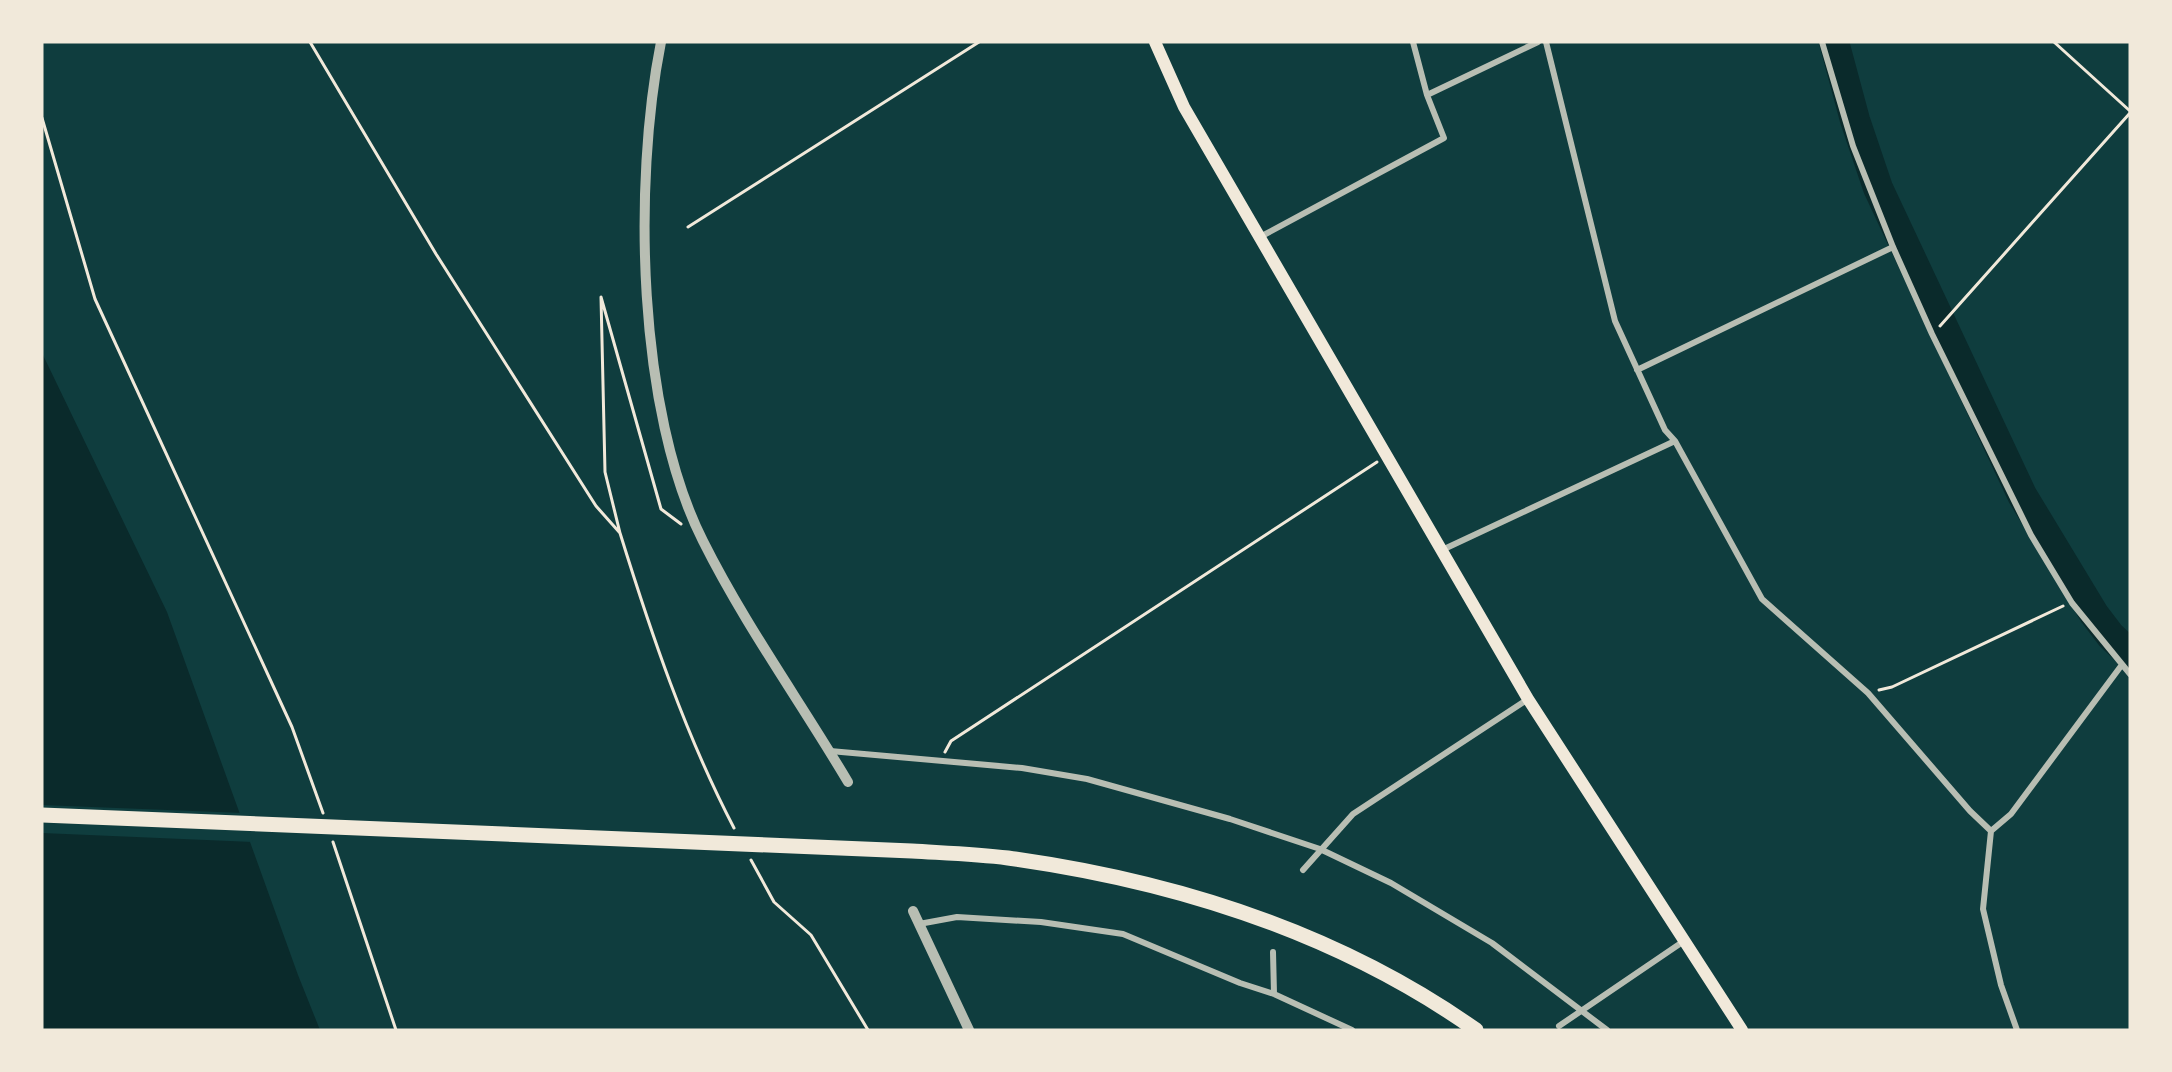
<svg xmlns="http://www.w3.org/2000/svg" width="2172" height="1072" font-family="'DejaVu Sans',sans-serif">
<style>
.water{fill:#0a2a2b}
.pier{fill:#0f3d3e}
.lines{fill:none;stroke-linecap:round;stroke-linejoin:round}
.river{stroke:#0a2a2b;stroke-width:30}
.path{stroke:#f1e9da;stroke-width:3}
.minor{stroke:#b8beb3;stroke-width:6}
.tertiary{stroke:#b8beb3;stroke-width:10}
.secondary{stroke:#f1e9da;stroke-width:12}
.trunk{stroke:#f1e9da;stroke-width:15}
</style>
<rect width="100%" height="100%" fill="#0f3d3e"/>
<path class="water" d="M 42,353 L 167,612 L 298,975 L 320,1030 L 42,1030 Z"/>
<path class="pier" d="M 42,805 L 243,813 L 253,842 L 42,833 Z"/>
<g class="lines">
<path class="river" d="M 1834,42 L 1855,120 L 1878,188 L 2022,495 L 2094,614 L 2110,635 L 2130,654"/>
<path class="path" d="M 310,42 L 436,254 L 596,506 L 620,533 L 605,472 L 601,297 L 661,509 L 681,524
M 2054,42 L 2130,111
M 42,118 L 95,299 L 292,727 L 323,813
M 688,227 L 979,42
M 1940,326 L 2130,113
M 620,533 C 651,633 685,734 734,828
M 1879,690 L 1892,687 L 2063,606
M 945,752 L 951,741 L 1377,462
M 333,842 L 396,1030
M 751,860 L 774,902 L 811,935 L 868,1030"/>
<path class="minor" d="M 1546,42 L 1615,321 L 1665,430 L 1675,441 L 1762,599 L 1868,693 L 1970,811 L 1991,831
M 1822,42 L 1853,146 L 1893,247 L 1932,334 L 2031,535 L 2072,603 L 2130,674
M 1427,95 L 1538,42
M 1260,237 L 1444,138 L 1427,95 L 1413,42
M 1637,370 L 1893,247
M 1442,550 L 1675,441
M 830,751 L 1022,768 L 1087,779 L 1230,819 L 1320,849 L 1391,883 L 1492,943 L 1607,1030
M 1303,870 L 1353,814 L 1528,699
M 919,924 L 957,917 L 1041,922 L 1123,934 L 1240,983 L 1274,994 L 1352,1030
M 1273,952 L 1274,994
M 1559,1026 L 1684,941
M 2017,1030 L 2001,985 L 1983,909 L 1991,831 L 2011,814 L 2121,666"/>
<path class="tertiary" d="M 661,42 C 633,183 637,411 703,541 C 745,625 800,701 848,782
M 913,911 L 969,1030"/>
<path class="secondary" d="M 1155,42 L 1184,107 L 1528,699 L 1742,1030"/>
<path class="trunk" d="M 42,815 L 912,851 C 944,853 976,854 1008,858 C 1175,881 1337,932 1476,1030"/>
</g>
<rect width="2172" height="1072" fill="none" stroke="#f1e9da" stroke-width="87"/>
</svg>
